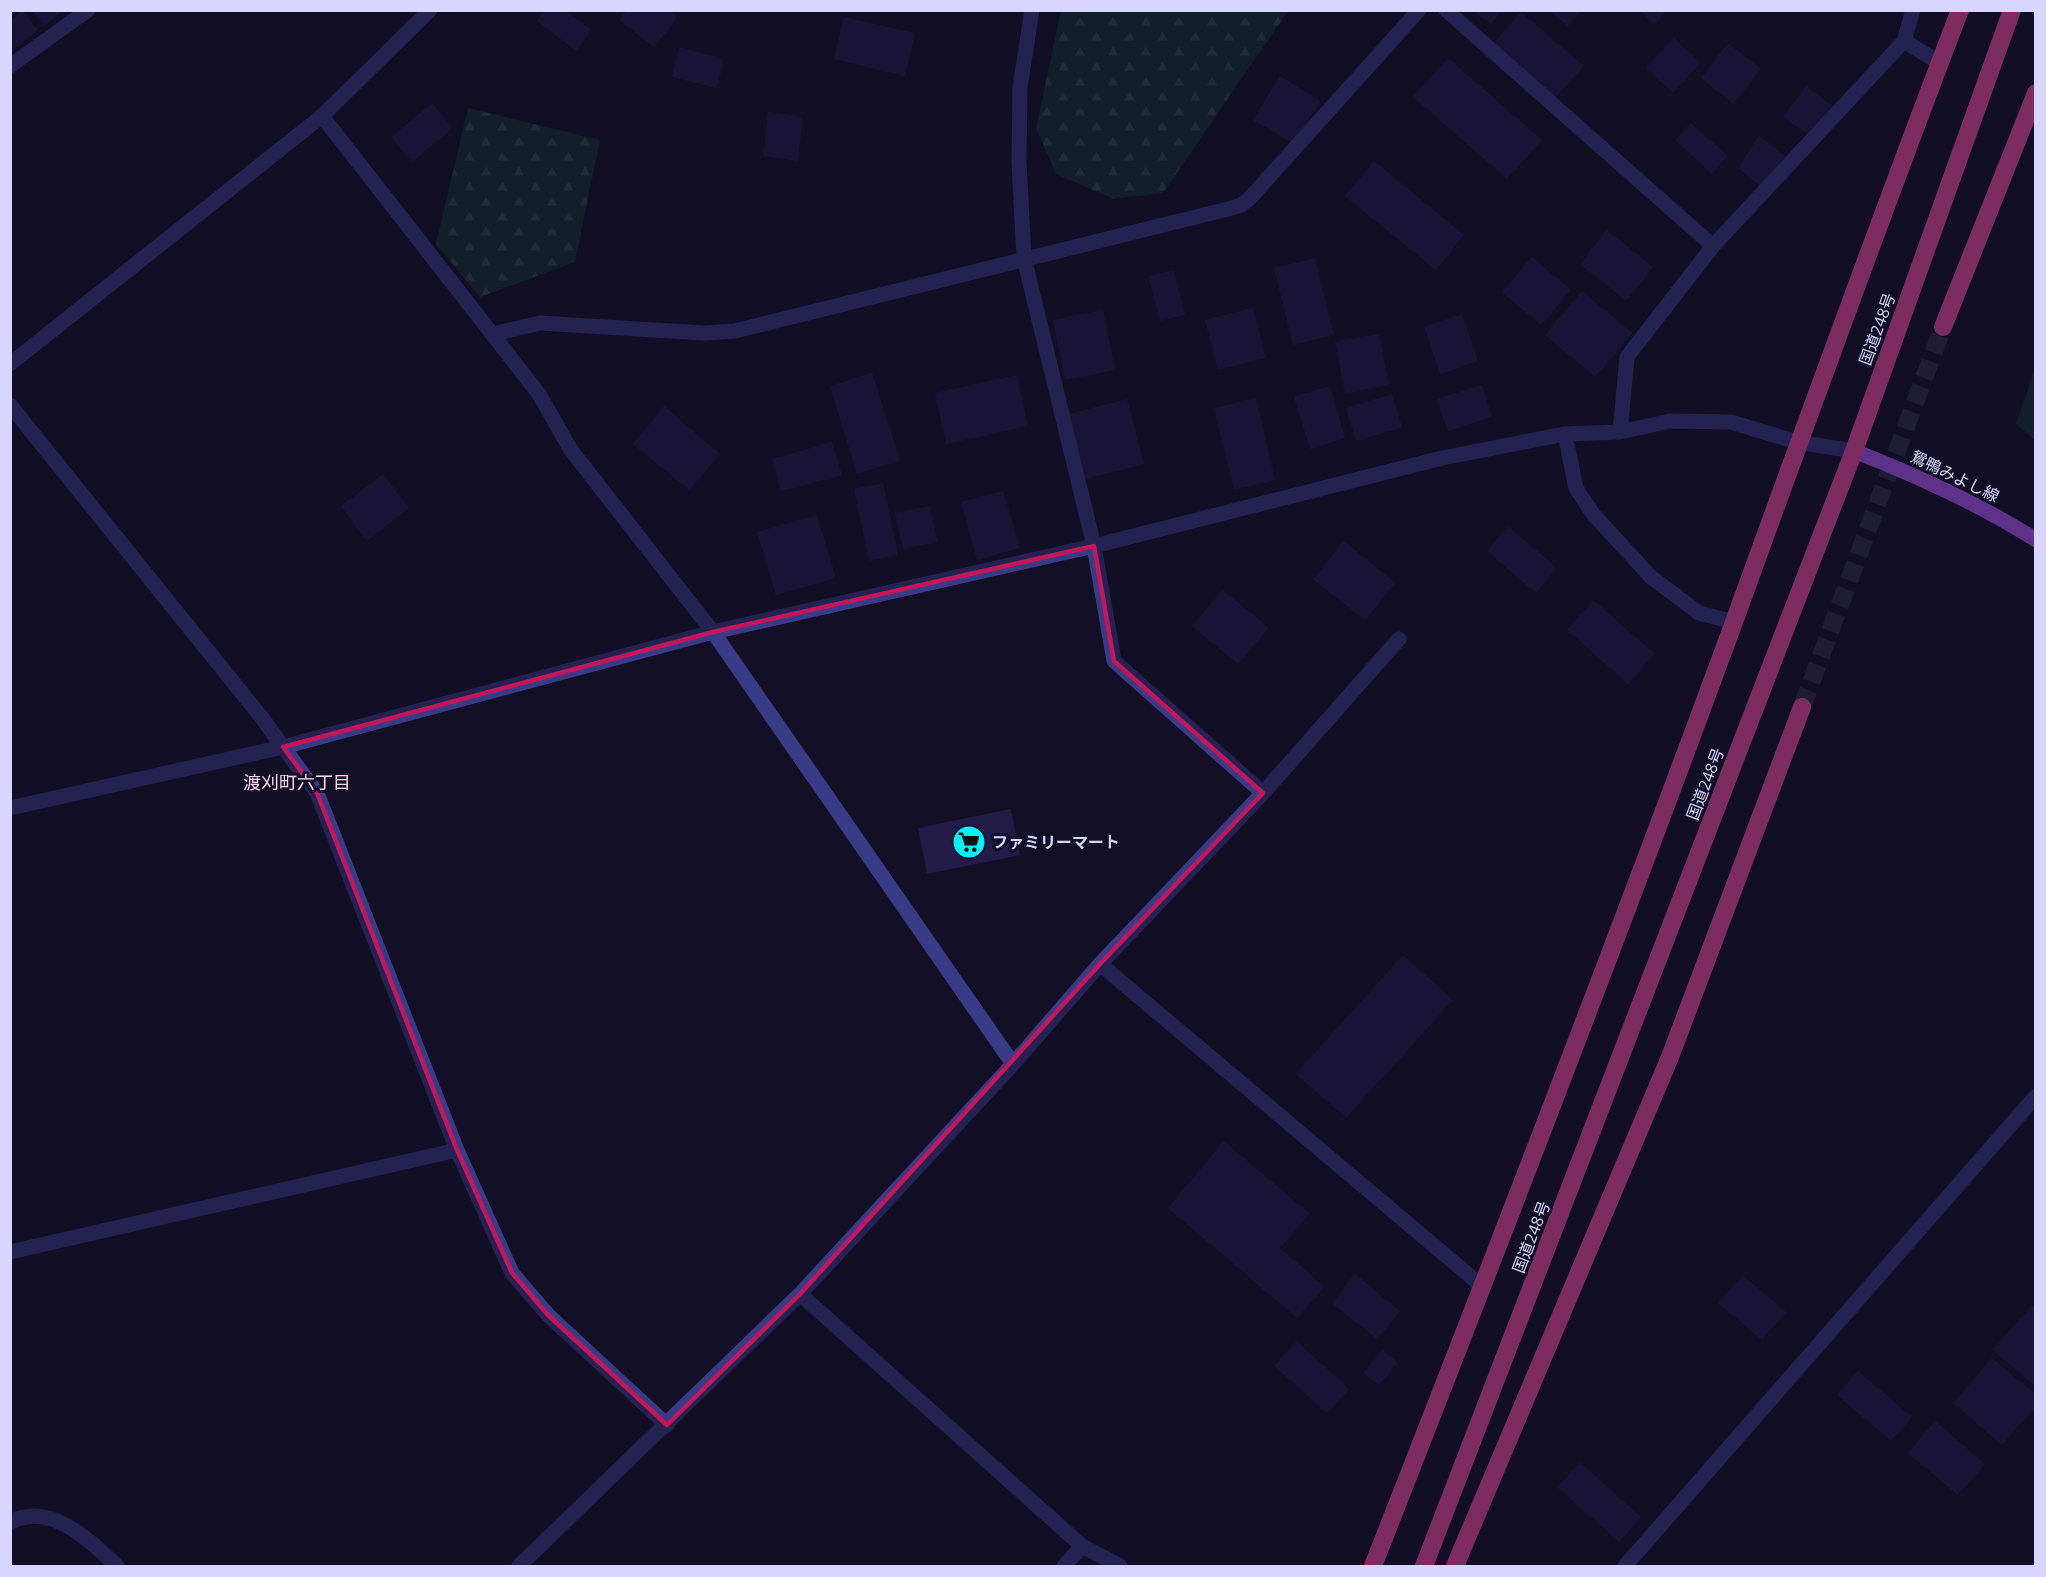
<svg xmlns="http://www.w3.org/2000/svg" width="2046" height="1577" font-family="'Open Sans','Noto Sans JP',sans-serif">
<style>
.forest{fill:url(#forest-firs)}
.garden{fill:#12312f}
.building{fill:#221b48}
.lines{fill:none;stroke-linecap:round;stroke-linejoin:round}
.highway-tunnel{stroke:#302d47;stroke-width:18;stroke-dasharray:18 9;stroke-linecap:butt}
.minor{stroke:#3a3b86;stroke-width:15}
.major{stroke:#bb5dff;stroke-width:15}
.highway{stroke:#ff51ac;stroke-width:18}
.marked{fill:none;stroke:#c2185b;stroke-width:4.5;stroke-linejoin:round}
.labels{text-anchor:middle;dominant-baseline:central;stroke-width:6;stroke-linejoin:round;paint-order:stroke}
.street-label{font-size:16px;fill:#d8d6ff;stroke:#120f27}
.poi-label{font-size:16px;font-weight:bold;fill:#d8d6ff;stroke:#120f27;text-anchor:start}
.neighbourhood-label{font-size:18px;fill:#ffd8f2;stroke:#120f27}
</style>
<defs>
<pattern id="forest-firs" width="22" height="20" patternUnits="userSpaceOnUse" patternTransform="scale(1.5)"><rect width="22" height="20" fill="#12312f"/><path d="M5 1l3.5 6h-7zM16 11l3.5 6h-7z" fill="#344e4e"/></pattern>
</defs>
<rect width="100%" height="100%" fill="#120f27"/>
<path class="forest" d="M 1061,11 L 1061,10 L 1288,11 L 1163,193 L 1114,199 L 1056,174 L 1036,128 Z
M 468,108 L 600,140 L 575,262 L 480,297 L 436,244 Z"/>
<path class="garden" d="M 2035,368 L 2035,440 L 2016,424 Z"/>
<path class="building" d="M 32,10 L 64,10 L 44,26 Z
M 545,10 L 565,10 L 591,30 L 576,51 L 537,21 Z
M 627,10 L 669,10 L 678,17 L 654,47 L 619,20 Z
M 1473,10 L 1502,10 L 1491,24 Z
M 1549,10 L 1581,10 L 1568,26 Z
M 1639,10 L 1666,10 L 1655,25 Z
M 22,11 L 38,30 L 12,51 L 10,20 Z
M 1521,12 L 1584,66 L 1555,98 L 1493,44 Z
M 844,17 L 915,33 L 905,76 L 834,59 Z
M 1674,38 L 1701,63 L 1673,93 L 1646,68 Z
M 1728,43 L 1761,69 L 1733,104 L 1701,78 Z
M 679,47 L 724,59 L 717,88 L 672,77 Z
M 1448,58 L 1542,140 L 1507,179 L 1413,97 Z
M 1280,76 L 1320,101 L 1294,144 L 1253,120 Z
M 1807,86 L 1833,107 L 1810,136 L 1783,117 Z
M 432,103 L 453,128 L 412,162 L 391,137 Z
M 768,112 L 803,117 L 798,161 L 763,156 Z
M 1691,123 L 1728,156 L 1712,174 L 1675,140 Z
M 1759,135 L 1787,158 L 1763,188 L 1738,168 Z
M 1374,161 L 1464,235 L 1436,270 L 1345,196 Z
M 1607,230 L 1653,267 L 1626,301 L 1580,264 Z
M 1532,257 L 1571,290 L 1541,325 L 1502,292 Z
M 1315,258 L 1334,335 L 1293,345 L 1274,268 Z
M 1174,270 L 1185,315 L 1160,321 L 1148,276 Z
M 1582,291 L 1632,333 L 1595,377 L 1545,335 Z
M 1253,308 L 1266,358 L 1218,370 L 1205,320 Z
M 1103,310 L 1115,370 L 1065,380 L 1053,320 Z
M 1462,314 L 1478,361 L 1440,374 L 1424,327 Z
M 1379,334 L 1389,385 L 1345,393 L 1335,342 Z
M 872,373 L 900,460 L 857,474 L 830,386 Z
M 1017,375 L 1028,426 L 946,444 L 935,393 Z
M 1482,385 L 1492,417 L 1448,431 L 1437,399 Z
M 1330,386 L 1345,438 L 1310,449 L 1294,397 Z
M 1392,394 L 1402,427 L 1356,441 L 1346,408 Z
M 1256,398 L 1275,480 L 1234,490 L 1214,408 Z
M 1127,399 L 1144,464 L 1086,479 L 1069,414 Z
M 664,406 L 720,454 L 689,490 L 633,444 Z
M 832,442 L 842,475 L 781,491 L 772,459 Z
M 383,474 L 409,508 L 367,541 L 341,506 Z
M 883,483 L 898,555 L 869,561 L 854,489 Z
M 1003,491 L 1020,548 L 977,560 L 961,502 Z
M 930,506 L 938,542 L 903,549 L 895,513 Z
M 817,515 L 836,578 L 776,595 L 757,532 Z
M 1508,526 L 1557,568 L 1536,593 L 1487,551 Z
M 1344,541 L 1395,583 L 1365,620 L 1313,579 Z
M 1223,590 L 1269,628 L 1238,664 L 1192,626 Z
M 1593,600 L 1655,654 L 1628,684 L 1567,630 Z
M 1011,809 L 1020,855 L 927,874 L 918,828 Z
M 1403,955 L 1453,1000 L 1346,1118 L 1296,1074 Z
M 1224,1141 L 1310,1214 L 1280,1248 L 1325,1287 L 1297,1318 L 1168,1208 Z
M 1355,1274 L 1400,1311 L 1377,1339 L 1332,1303 Z
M 1743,1275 L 1786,1312 L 1762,1340 L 1718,1303 Z
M 2032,1305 L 2036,1308 L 2036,1387 L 1993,1350 Z
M 1297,1341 L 1349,1389 L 1327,1413 L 1274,1366 Z
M 1383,1350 L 1398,1362 L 1379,1385 L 1363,1373 Z
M 1992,1358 L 2036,1395 L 2036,1406 L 2002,1445 L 1953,1403 Z
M 1858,1371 L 1912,1417 L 1891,1441 L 1837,1395 Z
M 1935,1421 L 1985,1464 L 1958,1495 L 1908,1453 Z
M 1580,1462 L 1641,1517 L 1619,1542 L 1557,1487 Z"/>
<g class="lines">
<path class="highway-tunnel" d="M 1802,707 L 1943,327"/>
<path class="minor" d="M 1032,10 L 1020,87 L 1019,162 L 1024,258 L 1094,546 L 1114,661 L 1263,793
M 1446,10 L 1713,246 L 1627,357 L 1620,432
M 1904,41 L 1940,63
M 10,66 L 88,10
M 322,116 L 539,394 L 571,450 L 713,632 L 1013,1064
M 1713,246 L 1904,41 L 1913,10
M 493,334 L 540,323 L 704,333 L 735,331 L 1240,206 L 1250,198 L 1419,10
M 10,364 L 322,116 L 430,10
M 10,405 L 262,718 L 317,793 L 457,1150 L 512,1273 L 548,1315 L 667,1425
M 1565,434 L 1576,488 L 1593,514 L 1651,577 L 1699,613 L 1734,622
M 10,808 L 283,747 L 713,632 L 1094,546 L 1442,458 L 1565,434 L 1620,432 L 1670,421 L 1731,422 L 1797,442 L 1854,451
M 1100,964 L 1483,1287
M 10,1252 L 457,1150
M 800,1294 L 1082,1546 L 1120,1566
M 10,1522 C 51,1501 90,1541 117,1566
M 519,1566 L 800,1294 L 1013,1064 L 1100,964 L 1263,793 L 1399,639
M 1064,1566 L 1082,1546
M 1625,1566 L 2036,1096"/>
<path class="major" d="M 1854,451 C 1918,476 1978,503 2036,540"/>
<path class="highway" d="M 1943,327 L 2036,93
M 1373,1566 C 1496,1253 1618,938 1734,622 C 1808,418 1882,213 1960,10
M 1424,1566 L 1854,451 L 2012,10
M 1455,1566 L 1670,1057 L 1802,707"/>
</g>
<path d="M0 0H2046V1577H0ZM 1094,546 L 1114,661 L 1263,793 L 1100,964 L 800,1294 L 667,1425 L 548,1315 L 512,1273 L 457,1150 L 317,793 L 283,747 L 713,632 Z" fill="#120f27" fill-opacity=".55" fill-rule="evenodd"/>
<path class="marked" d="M 1094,546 L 1114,661 L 1263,793 L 1100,964 L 800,1294 L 667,1425 L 548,1315 L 512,1273 L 457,1150 L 317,793 L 283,747 L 713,632 Z"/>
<defs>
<g id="supermarket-disc" transform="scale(1.725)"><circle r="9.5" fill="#02f1ff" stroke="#120f27"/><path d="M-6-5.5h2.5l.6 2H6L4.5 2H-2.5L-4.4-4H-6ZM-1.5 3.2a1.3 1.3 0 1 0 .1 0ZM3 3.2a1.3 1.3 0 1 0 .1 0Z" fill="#111"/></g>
</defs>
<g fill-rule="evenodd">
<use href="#supermarket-disc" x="969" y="842"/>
</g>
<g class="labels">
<g class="street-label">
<text transform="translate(1877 329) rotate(-70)">国道248号</text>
<text transform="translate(1955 476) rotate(26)">鴛鴨みよし線</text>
<text transform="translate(1705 784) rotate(-69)">国道248号</text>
<text transform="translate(1531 1237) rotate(-69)">国道248号</text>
</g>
<g class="poi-label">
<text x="992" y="842">ファミリーマート</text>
</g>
<g class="neighbourhood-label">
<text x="297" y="782">渡刈町六丁目</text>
</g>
</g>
<rect width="2046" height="1577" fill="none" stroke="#d8d6ff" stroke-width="24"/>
</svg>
